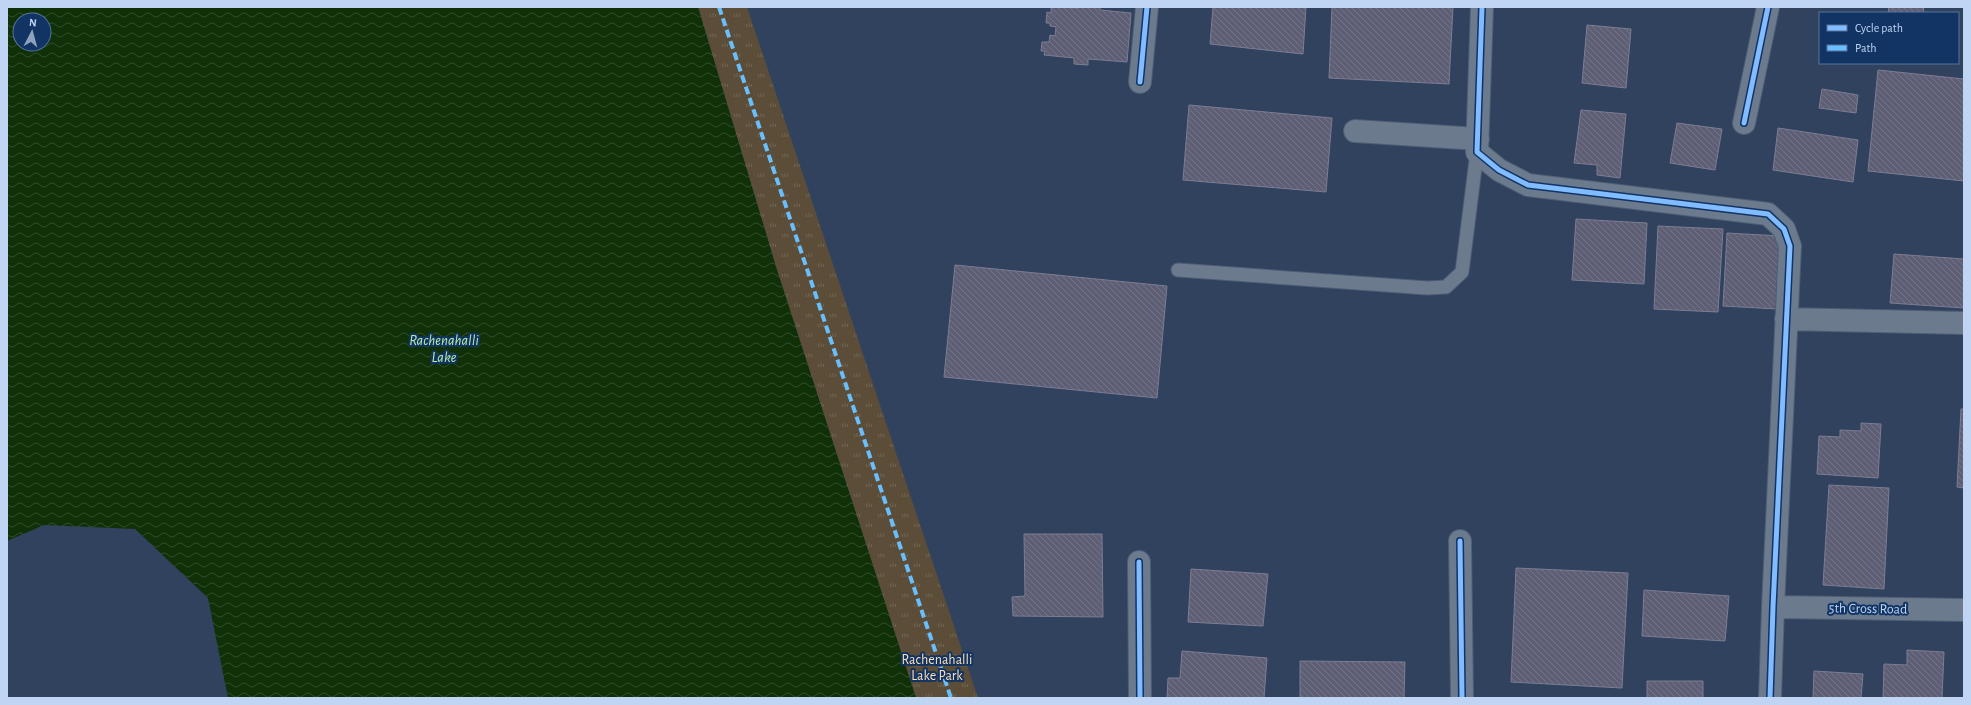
<svg xmlns="http://www.w3.org/2000/svg" width="1971" height="705" font-family="'Alegreya Sans',sans-serif">
<style>
.grass{fill:url(#grass-tufts)}
.water{fill:url(#water-waves);fill-rule:evenodd}
.building{fill:url(#building-back-hatch);stroke:#7d7d94}
.lines{fill:none;stroke-linecap:round;stroke-linejoin:round}
.lane-casing{stroke:#4d5e75;stroke-width:15}
.street-casing{stroke:#4d5e75;stroke-width:24}
.lane{stroke:#6c7a8e;stroke-width:13}
.street{stroke:#6c7a8e;stroke-width:22}
.quiet{stroke:#69befc;stroke-width:4;stroke-dasharray:8 4;stroke-linecap:butt}
.cycleway-casing{stroke:#113465;stroke-width:8}
.cycleway{stroke:#80bcff;stroke-width:5}
.labels{text-anchor:middle;dominant-baseline:central;stroke-width:4;stroke-linejoin:round;paint-order:stroke}
.street-label{font-size:14px;fill:#c0d5f3;stroke:#113465}
.park-label{font-size:14px;fill:#fedfb1;stroke:#113465}
.water-label{font-size:15px;font-style:italic;fill:#b9efa4;stroke:#113465}
</style>
<defs>
<pattern id="grass-tufts" width="24" height="20" patternUnits="userSpaceOnUse"><rect width="24" height="20" fill="#5b4d38"/><path d="M3 7l-1-3M5 7V3M7 7l1-3M15 17l-1-3M17 17v-4M19 17l1-3" fill="none" stroke="#716655"/></pattern>
<pattern id="water-waves" width="16" height="10" patternUnits="userSpaceOnUse"><rect width="16" height="10" fill="#103008"/><path d="M0 5q4-4 8 0t8 0" fill="none" stroke="#314d2c"/></pattern>
<pattern id="building-back-hatch" width="6" height="6" patternUnits="userSpaceOnUse"><rect width="6" height="6" fill="#5e5e75"/><path d="M-1 5l2 2M0 0l6 6M5-1l2 2" fill="none" stroke="#737489"/></pattern>
</defs>
<rect width="100%" height="100%" fill="#30425d"/>
<path class="grass" d="M 698,7 L 747,7 L 978,698 L 916,698 L 777,270 Z"/>
<path class="water" d="M 7,7 L 698,7 L 777,270 L 916,698 L 228,698 L 208,598 L 135,529 L 44,525 L 7,541 ZM 20,20 L 44,20 L 44,44 L 20,44 Z"/>
<path class="building" d="M 1051,7 L 1079,8 L 1079,7 L 1100,7 L 1100,10 L 1131,13 L 1127,62 L 1088,59 L 1088,65 L 1074,64 L 1074,58 L 1044,55 L 1045,51 L 1041,51 L 1042,42 L 1049,42 L 1050,35 L 1055,36 L 1056,27 L 1050,26 L 1050,23 L 1046,23 L 1047,12 L 1051,13 Z
M 1213,7 L 1306,7 L 1303,54 L 1210,44 Z
M 1332,7 L 1453,7 L 1449,84 L 1329,78 Z
M 1889,7 L 1924,7 L 1923,13 L 1888,13 Z
M 1587,25 L 1631,29 L 1626,88 L 1582,83 Z
M 1878,70 L 1964,79 L 1964,181 L 1868,171 Z
M 1822,89 L 1858,95 L 1856,113 L 1819,108 Z
M 1189,105 L 1332,118 L 1326,192 L 1183,180 Z
M 1581,110 L 1626,114 L 1620,178 L 1597,175 L 1597,165 L 1574,163 Z
M 1677,123 L 1722,129 L 1715,170 L 1670,163 Z
M 1778,128 L 1858,140 L 1853,182 L 1773,170 Z
M 1576,219 L 1647,223 L 1644,284 L 1572,280 Z
M 1658,226 L 1723,229 L 1718,312 L 1654,309 Z
M 1727,233 L 1781,236 L 1777,309 L 1723,306 Z
M 1894,254 L 1964,259 L 1964,308 L 1890,303 Z
M 955,265 L 1167,286 L 1157,398 L 944,377 Z
M 1961,409 L 1964,409 L 1964,488 L 1957,487 Z
M 1861,423 L 1881,424 L 1878,478 L 1817,474 L 1819,436 L 1840,437 L 1840,430 L 1861,431 Z
M 1829,485 L 1889,488 L 1884,589 L 1823,585 Z
M 1024,534 L 1102,534 L 1103,617 L 1013,616 L 1012,597 L 1025,596 Z
M 1516,568 L 1628,573 L 1622,688 L 1511,682 Z
M 1191,569 L 1268,574 L 1263,626 L 1188,622 Z
M 1644,590 L 1729,596 L 1725,641 L 1642,636 Z
M 1907,650 L 1944,652 L 1942,698 L 1883,698 L 1884,664 L 1907,665 Z
M 1182,651 L 1267,658 L 1264,698 L 1167,698 L 1168,678 L 1180,678 Z
M 1300,661 L 1405,662 L 1404,698 L 1300,698 Z
M 1814,671 L 1863,674 L 1861,698 L 1813,698 Z
M 1647,681 L 1703,681 L 1703,698 L 1647,698 Z"/>
<g class="lines">
<g class="lane-casing">
<path id="lane" d="M 1178,270 L 1427,288 L 1446,287 L 1462,272 L 1477,152"/>
</g>
<g class="street-casing">
<path id="street" d="M 1482,7 L 1477,152 L 1499,170 L 1528,185 L 1768,214 L 1784,229 L 1790,246 L 1773,607 L 1770,698
M 1140,82 L 1147,7
M 1744,123 L 1768,7
M 1355,131 L 1478,139
M 1786,319 L 1964,323
M 1460,541 L 1462,698
M 1139,562 L 1140,698
M 1773,607 L 1964,610"/>
</g>
<use href="#lane" class="lane"/>
<use href="#street" class="street"/>
<path class="quiet" d="M 719,7 L 951,698"/>
<g class="cycleway-casing">
<path id="cycleway" d="M 1482,7 L 1477,152 L 1499,170 L 1528,185 L 1768,214 L 1784,229 L 1790,246 L 1773,607 L 1770,698
M 1140,82 L 1147,7
M 1744,123 L 1768,7
M 1460,541 L 1462,698
M 1139,562 L 1140,698"/>
</g>
<use href="#cycleway" class="cycleway"/>
</g>
<g class="labels">
<g class="street-label">
<text transform="translate(1868 609) rotate(1)">5th Cross Road</text>
</g>
<g class="park-label">
<text x="937" y="660">Rachenahalli<tspan x="937" dy="16">Lake Park</tspan></text>
</g>
<g class="water-label">
<text x="444" y="340">Rachenahalli<tspan x="444" dy="17">Lake</tspan></text>
</g>
</g>
<rect width="1971" height="705" fill="none" stroke="#c0d5f3" stroke-width="16"/>
<rect x="1819" y="12" width="140" height="52" fill="#113465" stroke="#57749e"/>
<rect x="1827" y="25" width="20" height="6" fill="#80bcff" stroke="#57749e"/>
<text x="1855" y="32" font-size="12" fill="#c0d5f3">Cycle path</text>
<rect x="1827" y="45" width="20" height="6" fill="#69befc" stroke="#57749e"/>
<text x="1855" y="52" font-size="12" fill="#c0d5f3">Path</text>
<g transform="translate(32 32) rotate(6)"><circle r="19" fill="#113465" stroke="#57749e"/>
<path d="M0-3L7 15L0 10L-7 15Z" fill="#8ea2be"/>
<text y="-6" font-size="11" font-weight="bold" text-anchor="middle" fill="#c0d5f3">N</text>
</g>
</svg>
